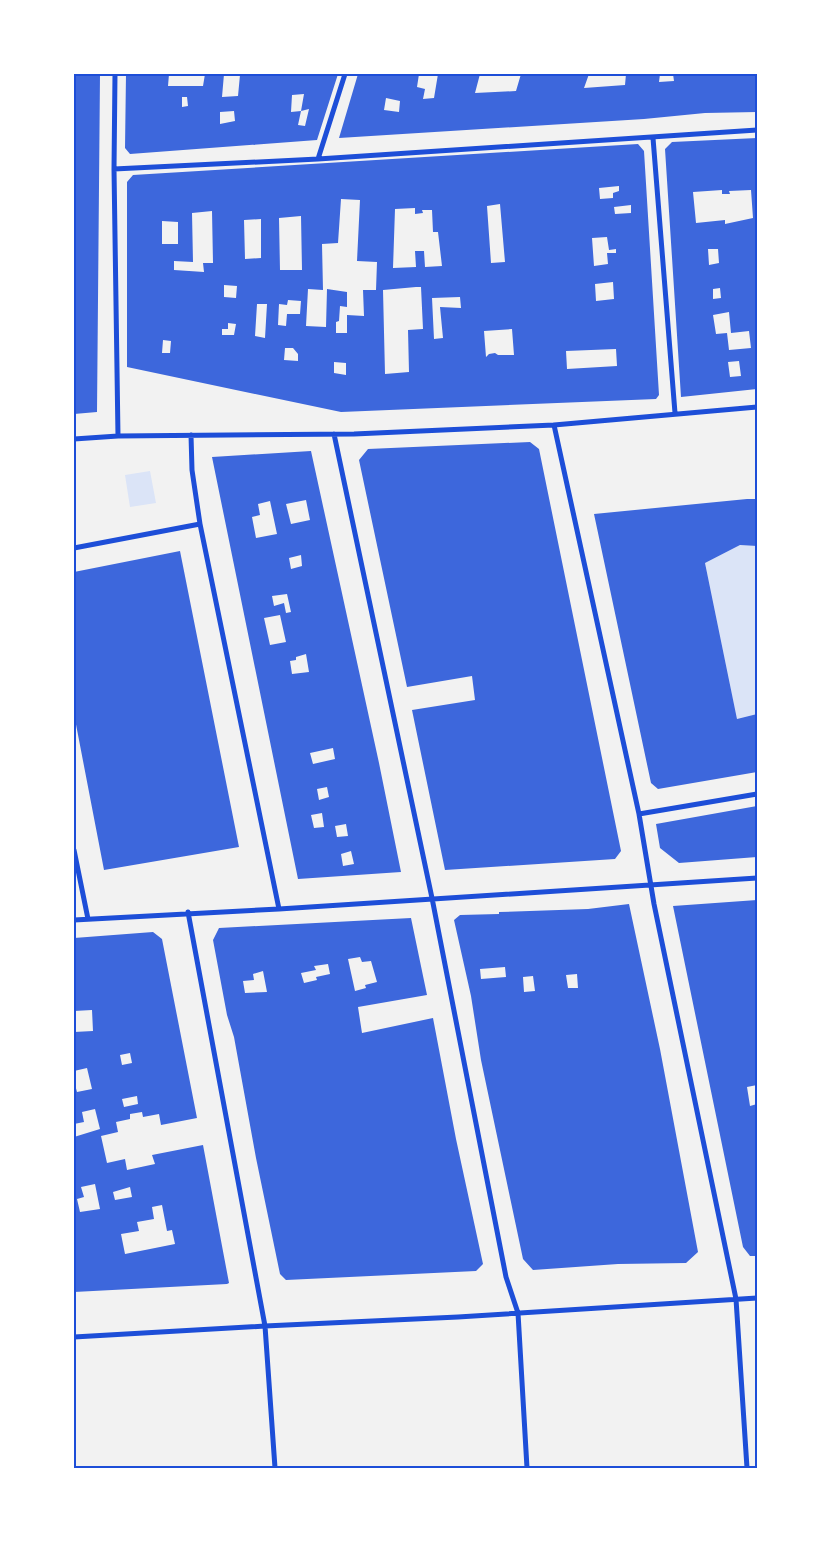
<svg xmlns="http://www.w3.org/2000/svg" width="831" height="1542" font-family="'Exo 2',sans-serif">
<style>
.green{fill:#dbe4f7}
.building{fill:#3d67dc;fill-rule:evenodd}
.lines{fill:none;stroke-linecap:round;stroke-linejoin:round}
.minor{stroke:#1d4ed8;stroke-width:5}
.neatline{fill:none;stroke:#1d4ed8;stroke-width:2}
</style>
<rect width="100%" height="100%" fill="#f2f2f2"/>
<path class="green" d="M 150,471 L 156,503 L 130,507 L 125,475 Z
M 740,545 L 757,546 L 757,714 L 737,719 L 705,563 Z"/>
<path class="building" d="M 74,74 L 100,74 L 97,412 L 74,414 Z
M 126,74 L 169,74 L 168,86 L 203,86 L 205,74 L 224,74 L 222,97 L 238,96 L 240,75 L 273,76 L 274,74 L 338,74 L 317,140 L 130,154 L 125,148 ZM 304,94 L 301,111 L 309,109 L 305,126 L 298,125 L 301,111 L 291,112 L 292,95 ZM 182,97 L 187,97 L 188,106 L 182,107 ZM 234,111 L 235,121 L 220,124 L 220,112 Z
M 358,74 L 419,74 L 417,87 L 425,89 L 423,99 L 434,98 L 438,74 L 480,74 L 475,93 L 516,91 L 521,74 L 589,74 L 584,88 L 625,85 L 626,74 L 660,74 L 659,82 L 674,81 L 673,74 L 757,74 L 757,112 L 705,113 L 644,119 L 339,138 ZM 386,98 L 400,101 L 399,112 L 384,110 Z
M 757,138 L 757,389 L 681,397 L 665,149 L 672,142 ZM 722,190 L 722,194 L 730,194 L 729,191 L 751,190 L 753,218 L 725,224 L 725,220 L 696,223 L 693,192 ZM 708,249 L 718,249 L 719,263 L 709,265 ZM 720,288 L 721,298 L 713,299 L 713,289 ZM 729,312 L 731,333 L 749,331 L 751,348 L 729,350 L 727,333 L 716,334 L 713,315 ZM 739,361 L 741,376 L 730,377 L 728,362 Z
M 638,144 L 644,151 L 659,395 L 656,399 L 341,412 L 127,367 L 127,182 L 133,175 ZM 619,186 L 619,191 L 613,193 L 613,198 L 600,199 L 599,188 ZM 341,199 L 360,200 L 357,261 L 377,262 L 376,290 L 363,290 L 364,316 L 347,315 L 347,333 L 336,333 L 336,322 L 339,321 L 340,306 L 347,307 L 347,292 L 327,289 L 326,327 L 306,326 L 308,289 L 323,290 L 322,244 L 338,243 ZM 500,204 L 505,262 L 491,263 L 487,206 ZM 631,205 L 631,213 L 615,214 L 614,207 ZM 415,208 L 415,214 L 423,213 L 422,210 L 432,210 L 433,232 L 438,232 L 442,266 L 425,267 L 424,251 L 415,251 L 416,267 L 393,268 L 395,209 ZM 212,211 L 213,263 L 203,263 L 204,272 L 174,270 L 174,261 L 193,262 L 192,213 ZM 301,216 L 302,270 L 280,270 L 279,218 ZM 261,219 L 261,258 L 245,259 L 244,220 ZM 162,221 L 178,222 L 178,244 L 162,244 ZM 607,237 L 609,250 L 616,249 L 616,253 L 607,253 L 608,264 L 594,266 L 592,238 ZM 613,282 L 614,299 L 596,301 L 595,284 ZM 224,285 L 237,286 L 236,298 L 224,297 ZM 416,287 L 421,287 L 423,329 L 408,330 L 409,372 L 385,374 L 383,290 ZM 460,297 L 461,308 L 440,307 L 443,338 L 434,339 L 432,298 ZM 288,300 L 301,301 L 300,314 L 287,314 L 286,326 L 278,325 L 279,304 L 287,305 ZM 257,304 L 267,304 L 265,338 L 255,336 ZM 228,323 L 236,324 L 234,335 L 222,335 L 222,329 L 228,329 ZM 512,329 L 514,355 L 498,355 L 495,353 L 489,354 L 486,357 L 484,331 ZM 163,340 L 171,341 L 170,353 L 162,353 ZM 285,348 L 293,348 L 298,354 L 298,361 L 284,360 ZM 616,349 L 617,366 L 567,369 L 566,351 ZM 334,362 L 346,363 L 346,375 L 334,373 Z
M 530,442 L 539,449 L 621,851 L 615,859 L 445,870 L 412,710 L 475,700 L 472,676 L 407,687 L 359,460 L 368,449 Z
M 311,451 L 379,763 L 401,872 L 298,879 L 212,457 ZM 306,500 L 310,520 L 291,524 L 286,504 ZM 270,501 L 277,534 L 256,538 L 252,517 L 260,515 L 258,504 ZM 301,555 L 302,566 L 291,569 L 289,558 ZM 287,594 L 291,612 L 286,613 L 284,603 L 274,606 L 272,596 ZM 280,615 L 286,642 L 270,645 L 264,618 ZM 306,654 L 309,672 L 292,674 L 290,661 L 296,660 L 296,657 ZM 333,748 L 335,759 L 313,764 L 310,753 ZM 327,787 L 329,797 L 319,800 L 317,789 ZM 322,813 L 324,827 L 314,828 L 311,815 ZM 346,824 L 348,836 L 337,837 L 335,826 ZM 351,851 L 354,864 L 343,866 L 341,854 Z
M 747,499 L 757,499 L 757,546 L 740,545 L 705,563 L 737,719 L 757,714 L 757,772 L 658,789 L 651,783 L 594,514 Z
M 180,551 L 239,847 L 104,870 L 74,714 L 74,572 Z
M 757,806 L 757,857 L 679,863 L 660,848 L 656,824 Z
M 757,900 L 757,1085 L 747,1087 L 750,1106 L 757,1104 L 757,1256 L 750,1256 L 743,1247 L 673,906 Z
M 629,904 L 660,1049 L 698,1252 L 686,1263 L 618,1264 L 533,1270 L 523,1259 L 481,1060 L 471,996 L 454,920 L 460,915 L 499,914 L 499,912 L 588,909 ZM 505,967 L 506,977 L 481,979 L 480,969 ZM 577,974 L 578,988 L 568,988 L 566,975 ZM 533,976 L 535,991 L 524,992 L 523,977 Z
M 411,918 L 427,995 L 358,1007 L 362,1033 L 433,1018 L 456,1139 L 483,1264 L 476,1271 L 286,1280 L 280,1274 L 256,1158 L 234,1037 L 227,1015 L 213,940 L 219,928 ZM 360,957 L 362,962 L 371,961 L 377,982 L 365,985 L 366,988 L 355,991 L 348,959 ZM 328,964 L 330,974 L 316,977 L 317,980 L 304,983 L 301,973 L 316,970 L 314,966 ZM 263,971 L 267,992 L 245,993 L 243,981 L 254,980 L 253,974 Z
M 153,932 L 162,939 L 197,1118 L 161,1125 L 159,1114 L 143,1117 L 142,1112 L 130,1114 L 130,1119 L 116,1122 L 118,1132 L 101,1136 L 107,1163 L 125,1159 L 127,1170 L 155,1164 L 152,1155 L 203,1145 L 229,1283 L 227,1284 L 74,1292 L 74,1137 L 100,1129 L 95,1109 L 82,1112 L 84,1122 L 74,1124 L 74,1081 L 77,1092 L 92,1089 L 87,1068 L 74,1071 L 74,1032 L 93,1031 L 92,1010 L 74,1011 L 74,938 ZM 130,1053 L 132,1063 L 122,1065 L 120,1055 ZM 137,1096 L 138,1104 L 124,1107 L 122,1099 ZM 95,1184 L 100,1209 L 80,1212 L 77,1199 L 84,1197 L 81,1187 ZM 130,1187 L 132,1197 L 115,1200 L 113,1192 ZM 162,1205 L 167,1231 L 172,1230 L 175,1244 L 125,1254 L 121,1234 L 139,1231 L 137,1222 L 154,1219 L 152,1207 Z"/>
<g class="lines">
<path class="minor" d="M 115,74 L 114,169 L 118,436
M 653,138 L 675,413
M 318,159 L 345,74
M 114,169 L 318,159 L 757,130
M 554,425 L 639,814 L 654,904 L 736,1299 L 747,1468
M 334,434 L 432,898 L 506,1277 L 518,1313 L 527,1468
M 191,435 L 192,470 L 200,524 L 279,909
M 74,439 L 118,436 L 354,434 L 554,425 L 757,407
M 74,548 L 200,524
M 639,814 L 757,794
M 74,850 L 88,919
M 188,912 L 265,1326 L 275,1468
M 74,920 L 279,909 L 757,878
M 74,1337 L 265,1326 L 458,1317 L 757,1298"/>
</g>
<rect width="831" height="1542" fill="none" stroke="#ffffff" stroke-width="150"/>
<rect x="75" y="75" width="681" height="1392" class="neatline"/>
</svg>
